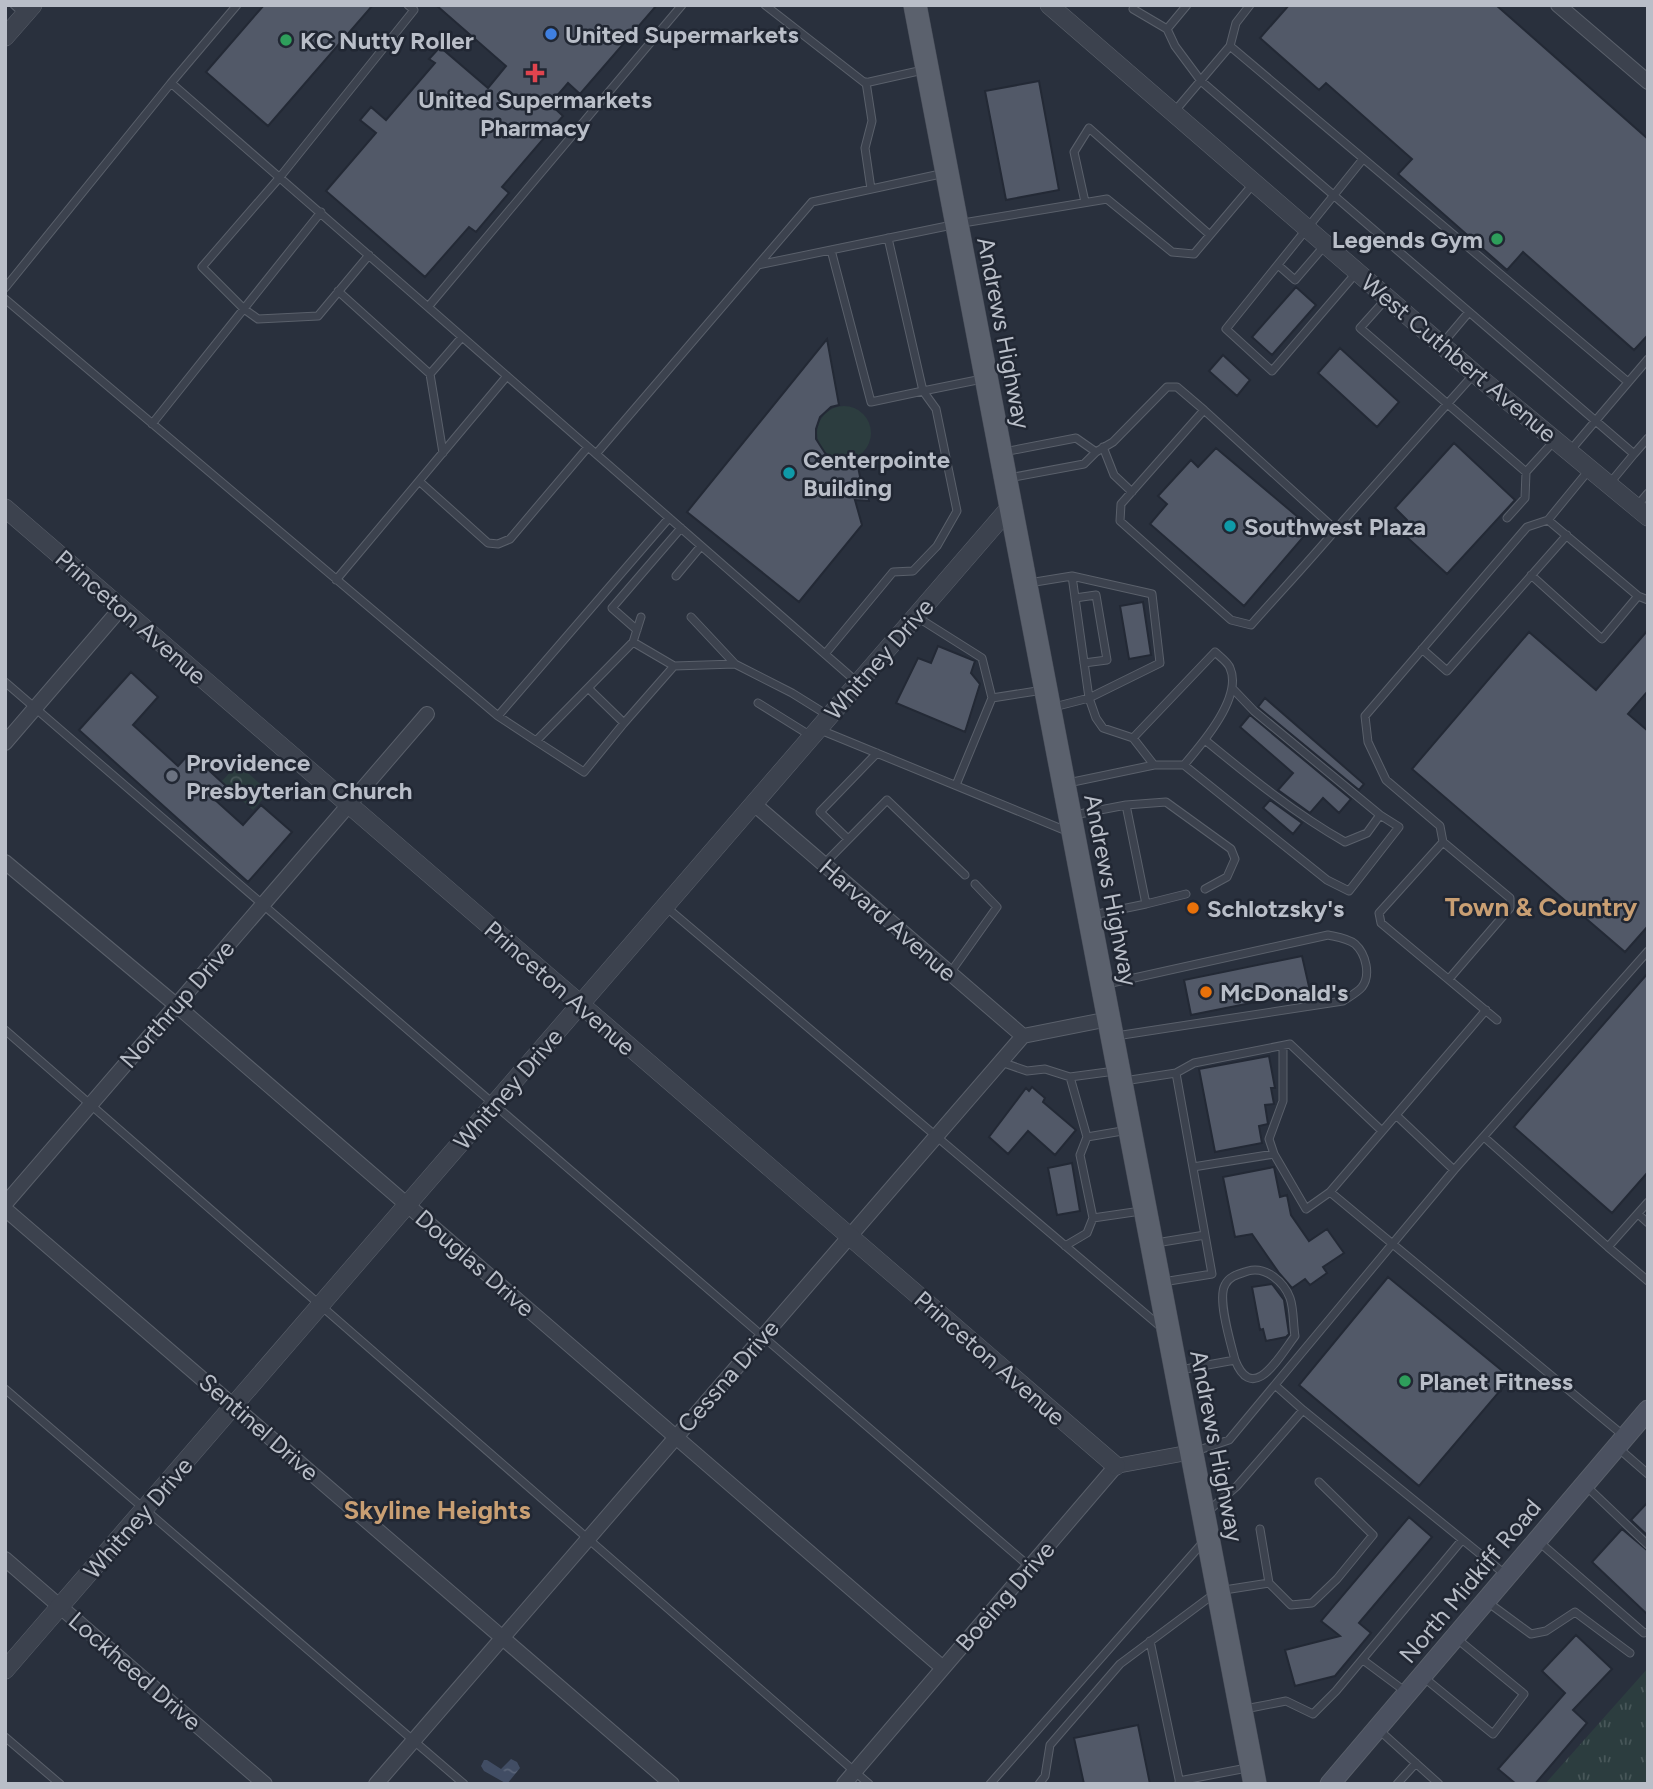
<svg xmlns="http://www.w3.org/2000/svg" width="1653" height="1789" font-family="Figtree,sans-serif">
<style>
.grass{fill:url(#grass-tufts)}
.forest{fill:url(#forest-crowns)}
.garden{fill:#2c3d3f}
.water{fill:url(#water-ripples)}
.building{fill:#525968;stroke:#232935;stroke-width:2}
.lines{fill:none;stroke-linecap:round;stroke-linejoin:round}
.service-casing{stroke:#5a606b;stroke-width:9}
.minor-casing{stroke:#5a606b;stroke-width:16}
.tertiary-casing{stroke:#5a606b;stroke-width:19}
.secondary-casing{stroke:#5a606b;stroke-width:21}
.primary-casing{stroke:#464b57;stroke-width:24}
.service{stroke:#3c424e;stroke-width:7}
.minor{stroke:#3c424e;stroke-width:14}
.tertiary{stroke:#3c424e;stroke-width:18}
.secondary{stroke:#4b5160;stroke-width:19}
.primary{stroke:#5b616d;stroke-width:23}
.shop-dot{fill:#3f7fe0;stroke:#212733;stroke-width:2.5}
.leisure-dot{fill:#2e9e5b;stroke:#212733;stroke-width:2.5}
.health-dot{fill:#e0444e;stroke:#212733;stroke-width:2.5}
.culture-dot{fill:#0f9aa8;stroke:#212733;stroke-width:2.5}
.worship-dot{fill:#6b7280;stroke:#212733;stroke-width:2.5}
.food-dot{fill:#e8710a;stroke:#212733;stroke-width:2.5}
.labels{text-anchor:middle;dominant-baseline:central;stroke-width:5;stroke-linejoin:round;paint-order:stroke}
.poi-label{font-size:24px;font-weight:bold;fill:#b9bec8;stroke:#212733;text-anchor:start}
.street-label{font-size:24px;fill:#b9bec8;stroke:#212733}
.neighbourhood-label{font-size:26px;font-weight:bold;fill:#c99f73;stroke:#212733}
</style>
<defs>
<pattern id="grass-tufts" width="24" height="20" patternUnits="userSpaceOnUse" patternTransform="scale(1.75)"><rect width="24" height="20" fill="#2c3d3f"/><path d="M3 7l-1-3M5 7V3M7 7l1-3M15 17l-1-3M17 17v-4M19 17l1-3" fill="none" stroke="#485759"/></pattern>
<pattern id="forest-crowns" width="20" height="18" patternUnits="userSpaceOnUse" patternTransform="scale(1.75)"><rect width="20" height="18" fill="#2c3d3f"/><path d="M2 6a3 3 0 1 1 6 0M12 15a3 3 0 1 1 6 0" fill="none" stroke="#485759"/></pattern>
<pattern id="water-ripples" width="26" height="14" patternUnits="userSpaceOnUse" patternTransform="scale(1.75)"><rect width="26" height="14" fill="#414d64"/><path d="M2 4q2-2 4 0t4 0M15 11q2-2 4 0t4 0" fill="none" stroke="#5a6579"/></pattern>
</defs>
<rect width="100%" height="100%" fill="#29303d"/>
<path class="grass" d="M 1648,1668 L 1648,1784 L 1545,1784 Z"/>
<path class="forest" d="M 238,764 L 269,792 L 253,810 L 221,782 Z"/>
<path class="garden" d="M817 433a27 27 0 1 1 54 0a27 27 0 1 1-54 0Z"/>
<path class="water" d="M 511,1759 L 517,1762 L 520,1768 L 507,1784 L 484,1771 L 481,1766 L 484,1760 L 487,1760 L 501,1769 Z"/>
<path class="building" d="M 264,5 L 373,5 L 268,126 L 206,72 Z
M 436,5 L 657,5 L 580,94 L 568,83 L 550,104 L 563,116 L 502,187 L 509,193 L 476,232 L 469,227 L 425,277 L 326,191 L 376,133 L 360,120 L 371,107 L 386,120 L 435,63 L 429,59 L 440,47 L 488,88 L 506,66 Z
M 1289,5 L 1496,5 L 1648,139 L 1648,335 L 1634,350 L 1523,252 L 1507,270 L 1398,174 L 1412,159 L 1326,83 L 1319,90 L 1260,38 Z
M 1039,81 L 1059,190 L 1006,200 L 985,91 Z
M 1296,287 L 1316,305 L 1272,355 L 1252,337 Z
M 827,339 L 839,405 L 831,407 L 820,417 L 816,429 L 816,439 L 827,456 L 835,461 L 846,461 L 856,457 L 862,486 L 867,485 L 869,501 L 855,500 L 862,525 L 799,602 L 687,512 Z
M 1340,348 L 1399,402 L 1377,427 L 1318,373 Z
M 1223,355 L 1250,380 L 1237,396 L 1209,371 Z
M 1454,443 L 1515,500 L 1447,574 L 1398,529 L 1407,520 L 1395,508 Z
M 1216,448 L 1311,528 L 1244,606 L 1150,524 L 1167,504 L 1158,496 L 1191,460 L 1198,467 Z
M 1143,602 L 1151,655 L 1129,659 L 1120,606 Z
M 1648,630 L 1648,691 L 1628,714 L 1648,731 L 1648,926 L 1625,952 L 1412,769 L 1529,632 L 1596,690 Z
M 938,646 L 975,661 L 971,673 L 980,684 L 965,732 L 896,703 L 918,658 L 931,663 Z
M 131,672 L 158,697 L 133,725 L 178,766 L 190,753 L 226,786 L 214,799 L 243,825 L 261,805 L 292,832 L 248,882 L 79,730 Z
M 1265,698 L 1364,784 L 1359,790 L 1258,707 Z
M 1250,715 L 1351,799 L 1339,813 L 1323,798 L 1310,813 L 1278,790 L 1293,773 L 1240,727 Z
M 1270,800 L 1302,823 L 1293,834 L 1263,808 Z
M 1302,956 L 1310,991 L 1191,1015 L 1184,980 Z
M 1648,973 L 1648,1172 L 1612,1213 L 1514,1127 Z
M 1269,1056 L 1275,1088 L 1271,1088 L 1274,1104 L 1265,1105 L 1268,1124 L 1259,1126 L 1262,1143 L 1215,1152 L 1199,1069 Z
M 1032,1087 L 1045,1098 L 1043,1102 L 1076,1130 L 1055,1155 L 1028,1131 L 1008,1154 L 989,1137 L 1026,1088 L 1029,1091 Z
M 1072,1163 L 1080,1211 L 1057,1215 L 1048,1168 Z
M 1274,1167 L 1280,1197 L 1287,1195 L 1291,1215 L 1309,1241 L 1327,1229 L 1344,1253 L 1323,1267 L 1327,1273 L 1310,1285 L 1305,1279 L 1292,1288 L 1279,1273 L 1252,1234 L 1235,1237 L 1223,1177 Z
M 1388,1277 L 1511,1378 L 1419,1486 L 1299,1385 Z
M 1272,1284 L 1284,1300 L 1289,1334 L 1286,1337 L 1266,1341 L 1263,1329 L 1260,1330 L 1252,1287 Z
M 1648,1502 L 1648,1536 L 1631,1520 Z
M 1409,1517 L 1432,1537 L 1359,1623 L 1371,1633 L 1335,1676 L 1295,1686 L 1285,1650 L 1340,1636 L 1321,1621 Z
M 1622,1529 L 1648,1551 L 1648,1615 L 1592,1562 Z
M 1576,1635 L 1612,1669 L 1573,1710 L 1587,1723 L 1535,1784 L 1516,1784 L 1498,1769 L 1565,1693 L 1542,1671 Z
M 1138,1725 L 1150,1784 L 1084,1784 L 1074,1738 Z"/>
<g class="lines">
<g class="service-casing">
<path id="service" d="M 14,5 L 24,14
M 682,5 L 428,307 L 858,683
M 765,5 L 865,83 L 923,70
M 1187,5 L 1167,29 L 1175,46 L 1201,81 L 1634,454 L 1648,438
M 1250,5 L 1236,23 L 1230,46 L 1628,382
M 1133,9 L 1167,29
M 866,82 L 872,121 L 865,148 L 871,189
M 171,83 L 237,5
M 1174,112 L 1230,46
M 1085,202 L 1074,152 L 1089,128 L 1210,235
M 831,250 L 871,402 L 923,391 L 888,238
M 369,255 L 318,316 L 258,319 L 244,309 L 202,267 L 280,177 L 414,10 L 408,5
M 758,265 L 957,224 L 1107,199 L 1172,252 L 1194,254 L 1254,183
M 1278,265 L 1295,280 L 1326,244
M 1357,272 L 1272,371 L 1226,329 L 1363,159
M 5,288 L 171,83 L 428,307
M 338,291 L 430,374
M 5,299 L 498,716 L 669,518
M 1386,299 L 1360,328 L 1526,472
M 1442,344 L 1469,312
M 152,424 L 321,212
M 1103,447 L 1114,475 L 1132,492
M 1004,452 L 1076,438 L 1096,452 L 1084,464 L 1009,478
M 1096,452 L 1113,442 L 1167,387 L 1177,387 L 1204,410
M 1569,452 L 1648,359
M 443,453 L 430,374 L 462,337
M 596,454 L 812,202 L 945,173
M 419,481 L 488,543 L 498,544 L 510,539 L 588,447
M 1610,483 L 1634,454
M 1637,506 L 1648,493
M 1507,518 L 1525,498 L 1526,472 L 1554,441
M 1548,520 L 1638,596 L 1648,600
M 1336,530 L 1204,410 L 1121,504 L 1120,521 L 1231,620 L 1251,625 C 1282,590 1314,556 1344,520 L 1474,374
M 1531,575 L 1602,639 L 1638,596
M 676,576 L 701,546
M 336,580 L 507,376
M 1029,583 L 1072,576 L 1089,698 L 1160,663 L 1152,594 L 1072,576
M 1075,598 L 1096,595 L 1107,660 L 1084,663
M 691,617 L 735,664
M 917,617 L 982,658 L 992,698
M 637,630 L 612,608 L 681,528
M 633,642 L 641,617
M 1422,649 L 1447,671 L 1567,535
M 825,654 L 893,572 L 913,571 L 937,546 L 957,511 L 936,409 L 923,391 L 982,379
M 5,682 L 1030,1567
M 588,688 L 624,723 L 674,666
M 758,703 L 811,736
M 1054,707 L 1089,698 L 1096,718 L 1103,728 L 1133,738 L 1154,765
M 498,716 L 536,741 L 633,642 L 674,666 L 735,664 L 792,693 L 829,716
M 818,729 L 1069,832
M 1133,738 L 1215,652 C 1219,656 1228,662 1230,668 C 1243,697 1202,744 1184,765
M 1205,740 C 1250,777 1294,813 1345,842 L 1367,833 L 1380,815 L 1254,711 L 1233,689
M 536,741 L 584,772 L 624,723
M 1068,783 L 1154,765 L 1184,765 L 1327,880 L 1349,891 L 1399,827 L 1380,815
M 956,785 L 992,698 L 1043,690
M 1126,805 L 1166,802 L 1231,849 L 1235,859 L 1227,877 L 1205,889
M 1074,815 L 1126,805 L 1146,904 L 1093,915
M 848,839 L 820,812 L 877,753
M 1443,842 L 1379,913 L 1381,923 L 1497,1020
M 824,864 L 887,800 L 965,875
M 1146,904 L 1186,894
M 666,907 L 1161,1327
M 950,973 L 997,907 L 975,884
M 1449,979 L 1510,908 L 1510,898 L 1443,842 L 1440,826 L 1386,780 L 1368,742 L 1365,716 L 1527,527 L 1548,520 L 1589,470
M 1107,984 L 1328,935 C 1337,937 1347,938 1355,944 C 1366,954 1371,975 1362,987 C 1358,992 1349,997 1343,1001 L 1116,1036
M 1486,1010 L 1330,1192 L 1624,1436
M 5,1030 L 869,1784
M 1001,1062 L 1027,1071 L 1045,1069 L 1070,1077 L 1115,1071
M 1176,1073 L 1194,1063 L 1290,1044 L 1382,1131
M 1070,1077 L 1087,1137 L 1080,1155 L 1093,1218 L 1141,1211
M 1124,1081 L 1176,1073 L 1212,1274 L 1163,1282
M 1397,1116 L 1454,1170
M 1087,1137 L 1128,1130
M 1484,1137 L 1608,1247 L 1648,1202
M 1274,1154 L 1269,1139 L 1283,1101 L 1283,1046
M 1193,1167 L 1274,1154 L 1306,1209 L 1330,1192
M 1638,1214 L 1648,1223
M 1156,1243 L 1205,1235
M 1065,1246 L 1087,1233 L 1093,1218
M 1608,1247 L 1648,1281
M 1180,1370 L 1235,1360 C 1231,1344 1217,1299 1225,1285 C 1229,1276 1239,1274 1248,1271 C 1266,1266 1284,1282 1290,1298 C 1294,1309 1293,1325 1295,1336 C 1279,1357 1253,1405 1235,1360
M 1276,1386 L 1303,1410 L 1506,1575
M 5,1389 L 464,1784
M 1617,1447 L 1648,1474
M 1196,1451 L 1229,1440 L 1454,1170 L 1648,951
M 1585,1485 L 1648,1545
M 1207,1512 L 1237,1486 L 1303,1410
M 1538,1541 L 1644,1633 L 1648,1632
M 1269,1583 L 1291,1605 L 1312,1603 L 1337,1579 L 1373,1535 L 1319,1482
M 1486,1601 L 1531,1634 L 1546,1631 L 1575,1612 L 1630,1653
M 1150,1641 L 1180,1784
M 1363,1660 L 1406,1692
M 1422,1676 L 1493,1734 L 1524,1694 L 1456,1638
M 1245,1709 L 1286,1701 L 1313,1714 L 1336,1691 L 1462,1540
M 1379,1730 L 1439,1784
M 5,1737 L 60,1784
M 1179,1781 L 1247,1768
M 990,1784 L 1205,1540
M 1039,1784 L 1045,1776 L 1050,1745 L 1120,1664 L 1218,1591 L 1269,1583 L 1260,1529
M 1397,1784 L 1416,1763"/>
</g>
<g class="minor-casing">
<path id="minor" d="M 1558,5 L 1648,82
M 5,743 L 121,608
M 754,804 L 1023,1036
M 5,862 L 176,1005 L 943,1668
M 5,1204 L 427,714
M 5,1209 L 672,1784
M 5,1559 L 265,1784
M 376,1784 L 1023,1036 L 1109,1019
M 844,1784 L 1116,1466 L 1192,1452"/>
</g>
<g class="tertiary-casing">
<path id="tertiary" d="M 1049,5 L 1474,373 L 1648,517
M 5,37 L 33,5
M 5,508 L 1116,1466
M 5,1670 L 1011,506"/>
</g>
<g class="secondary-casing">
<path id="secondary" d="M 1330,1784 L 1648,1410"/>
</g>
<g class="primary-casing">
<path id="primary" d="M 915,5 L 1255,1784"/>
</g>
<use href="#service" class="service"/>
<use href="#minor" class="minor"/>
<use href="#tertiary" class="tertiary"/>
<use href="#secondary" class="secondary"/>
<use href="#primary" class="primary"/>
</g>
<circle class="shop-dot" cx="551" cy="34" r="7"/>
<g class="leisure-dot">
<circle cx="286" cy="40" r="7"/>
<circle cx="1497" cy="239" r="7"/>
<circle cx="1405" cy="1381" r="7"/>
</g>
<path class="health-dot" d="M531.5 62.5h7v7h7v7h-7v7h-7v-7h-7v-7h7z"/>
<g class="culture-dot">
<circle cx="789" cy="473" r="7"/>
<circle cx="1230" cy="526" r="7"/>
</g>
<circle class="worship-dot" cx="172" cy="776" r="7"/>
<g class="food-dot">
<circle cx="1193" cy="908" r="7"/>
<circle cx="1206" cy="992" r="7"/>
</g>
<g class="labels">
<g class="poi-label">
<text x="565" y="34">United Supermarkets</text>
<text x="300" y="40">KC Nutty Roller</text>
<text x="535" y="99" text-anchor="middle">United Supermarkets<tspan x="535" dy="28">Pharmacy</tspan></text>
<text x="1483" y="239" text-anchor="end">Legends Gym</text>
<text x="803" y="459">Centerpointe<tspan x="803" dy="28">Building</tspan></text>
<text x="1244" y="526">Southwest Plaza</text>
<text x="186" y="762">Providence<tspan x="186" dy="28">Presbyterian Church</tspan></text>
<text x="1207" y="908">Schlotzsky's</text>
<text x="1220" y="992">McDonald's</text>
<text x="1419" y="1381">Planet Fitness</text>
</g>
<g class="street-label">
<text transform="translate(1004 333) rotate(79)">Andrews Highway</text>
<text transform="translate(1459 358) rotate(40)">West Cuthbert Avenue</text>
<text transform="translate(131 617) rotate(41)">Princeton Avenue</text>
<text transform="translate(879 659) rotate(-49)">Whitney Drive</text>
<text transform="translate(1111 890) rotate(79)">Andrews Highway</text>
<text transform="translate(888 920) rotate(41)">Harvard Avenue</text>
<text transform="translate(560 988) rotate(41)">Princeton Avenue</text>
<text transform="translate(177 1004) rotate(-49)">Northrup Drive</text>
<text transform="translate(508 1089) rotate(-49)">Whitney Drive</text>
<text transform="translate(475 1263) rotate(41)">Douglas Drive</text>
<text transform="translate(990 1358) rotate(41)">Princeton Avenue</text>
<text transform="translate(728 1376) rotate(-49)">Cessna Drive</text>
<text transform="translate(259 1427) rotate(41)">Sentinel Drive</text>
<text transform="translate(1217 1446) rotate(79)">Andrews Highway</text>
<text transform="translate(138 1518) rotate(-49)">Whitney Drive</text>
<text transform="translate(1470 1581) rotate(-50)">North Midkiff Road</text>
<text transform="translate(1005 1596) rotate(-49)">Boeing Drive</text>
<text transform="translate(135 1671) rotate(41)">Lockheed Drive</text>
</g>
<g class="neighbourhood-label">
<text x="1541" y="907">Town &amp; Country</text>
<text x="437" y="1510">Skyline Heights</text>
</g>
</g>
<rect width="1653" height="1789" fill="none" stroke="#b9bec8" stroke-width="14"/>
</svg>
